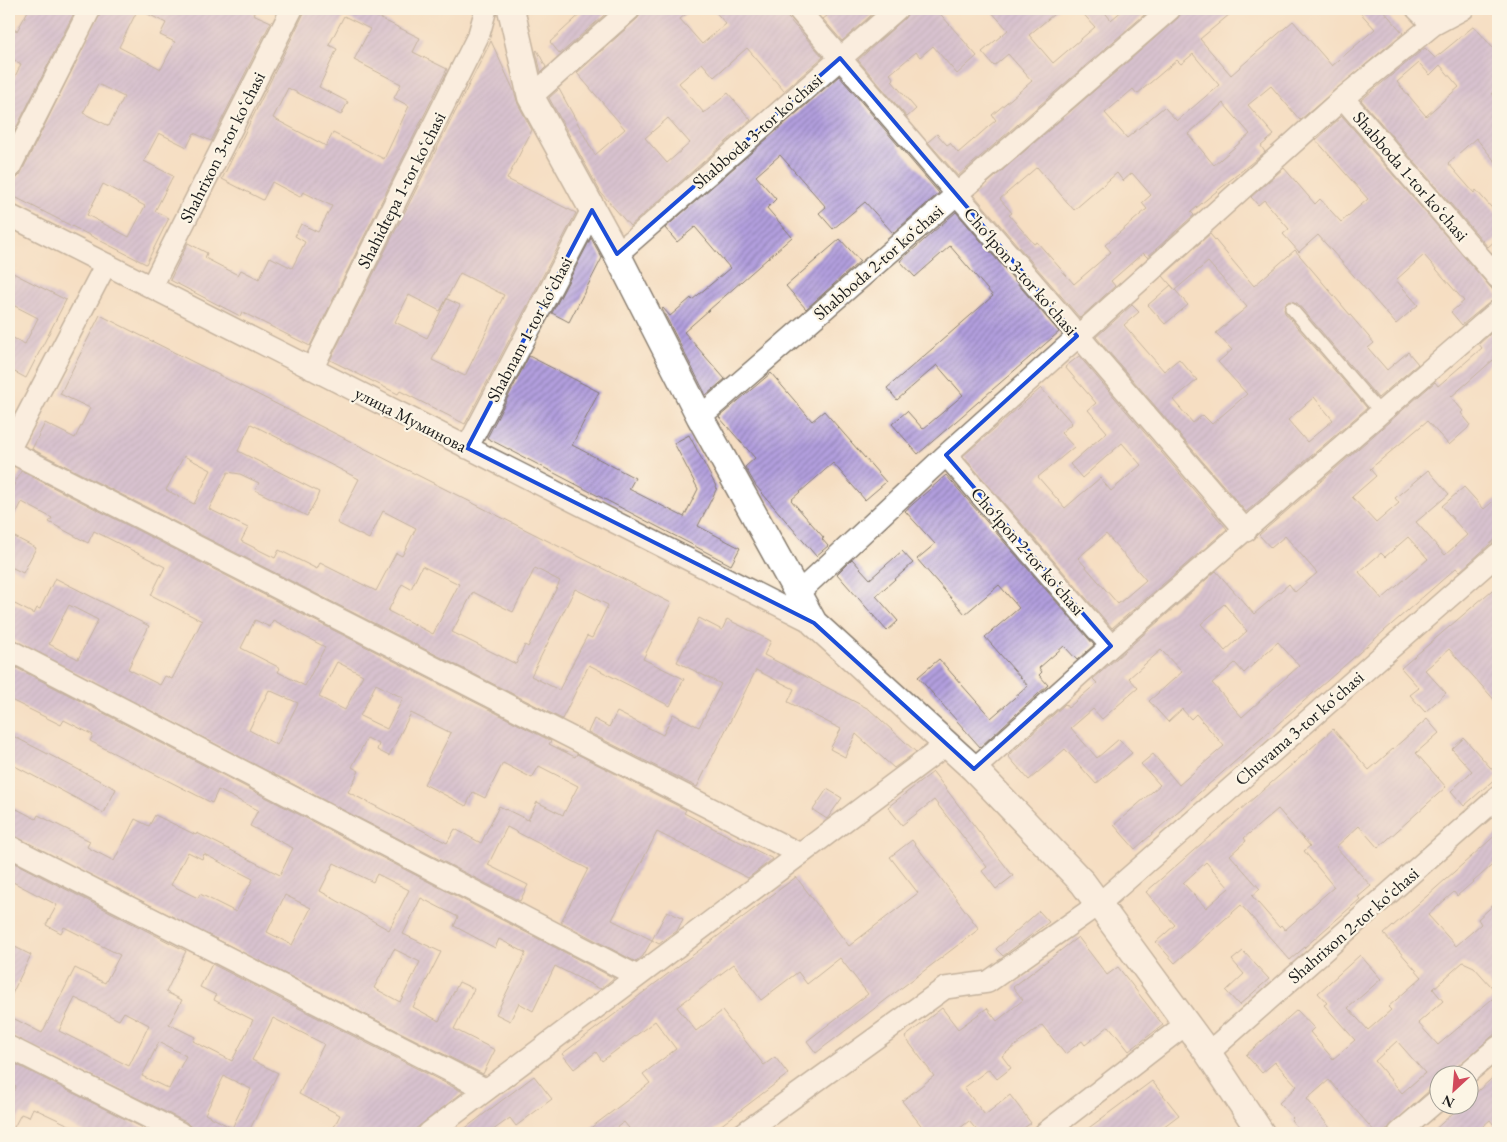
<svg xmlns="http://www.w3.org/2000/svg" width="1507" height="1142" font-family="'EB Garamond',serif">
<style>
.building{fill:url(#building-hatch);fill-rule:evenodd}
.lines{fill:none;stroke-linecap:round;stroke-linejoin:round}
.service-casing{stroke:#887d6f;stroke-width:14}
.minor-casing{stroke:#887d6f;stroke-width:24}
.tertiary-casing{stroke:#887d6f;stroke-width:29}
.service{stroke:#fff;stroke-width:11}
.minor{stroke:#fff;stroke-width:21}
.tertiary{stroke:#fff;stroke-width:26}
.marked{fill:none;stroke:#1d4ed8;stroke-width:4;stroke-linejoin:round}
.labels{text-anchor:middle;dominant-baseline:central;stroke-width:4.5;stroke-linejoin:round;paint-order:stroke}
.street-label{font-size:18px;fill:#1c1c1c;stroke:#fcf5e5}
</style>
<defs>
<pattern id="building-hatch" width="6" height="6" patternUnits="userSpaceOnUse" patternTransform="scale(1.25)"><rect width="6" height="6" fill="#b29fde"/><path d="M-1 1l2-2M0 6l6-6M5 7l2-2" fill="none" stroke="#9081b3"/></pattern>
</defs>
<rect width="100%" height="100%" fill="#fcf5e5"/>
<filter id="ink" filterUnits="userSpaceOnUse"><feTurbulence type="fractalNoise" baseFrequency=".02" numOctaves="2"/><feDisplacementMap in="SourceGraphic" scale="10" xChannelSelector="R" yChannelSelector="G"/><feConvolveMatrix kernelMatrix="1 2 1 2 8 2 1 2 1" color-interpolation-filters="sRGB"/></filter>
<filter id="wash" filterUnits="userSpaceOnUse"><feTurbulence type="fractalNoise" baseFrequency=".0096" numOctaves="4" result="noise"/><feDisplacementMap in="SourceGraphic" scale="20" xChannelSelector="R" yChannelSelector="G"/><feGaussianBlur stdDeviation="1.12" result="paint"/><feColorMatrix in="noise" values="0 0 0 0 0 0 0 0 0 0 0 0 0 0 0 0 0 1.4 0 .05"/><feComposite in="paint" operator="in"/></filter>
<g filter="url(#wash)">
<rect width="100%" height="100%" fill="#f5dec2"/>
<g id="blocks">
<path class="building" d="M 29,9 L 76,9 L 9,142 L 9,89 L 21,64 L 9,57 L 9,27 L 17,31 Z
M 102,9 L 256,9 L 253,14 L 271,22 L 211,141 L 194,133 L 187,147 L 159,133 L 144,161 L 173,176 L 155,211 L 169,218 L 146,264 L 9,194 L 9,181 L 15,180 L 20,175 ZM 138,9 L 166,23 L 160,35 L 175,42 L 161,69 L 119,47 ZM 98,84 L 124,97 L 109,126 L 83,113 ZM 103,184 L 145,206 L 129,237 L 87,215 Z
M 306,9 L 361,9 L 420,38 L 413,52 L 447,69 L 310,346 L 242,312 L 240,316 L 170,280 L 188,243 L 207,253 L 205,258 L 238,275 L 241,270 L 259,279 L 270,257 L 292,268 L 305,242 L 295,236 L 301,224 L 318,232 L 332,206 L 303,192 L 300,197 L 272,182 L 263,200 L 222,179 ZM 344,16 L 370,29 L 354,60 L 401,84 L 394,98 L 409,106 L 384,159 L 333,133 L 326,146 L 273,118 L 288,88 L 341,115 L 348,102 L 319,87 L 337,49 L 329,45 Z
M 586,9 L 611,9 L 560,54 L 550,42 Z
M 642,9 L 692,9 L 680,19 L 702,44 L 726,24 L 713,9 L 780,9 L 823,57 L 784,91 L 747,48 L 714,77 L 702,63 L 679,83 L 704,113 L 728,93 L 751,120 L 630,226 L 601,193 L 549,98 L 559,89 L 595,155 L 625,129 L 577,73 L 638,18 ZM 668,118 L 690,143 L 667,163 L 645,138 Z
M 836,9 L 878,9 L 842,41 L 823,19 Z
M 909,9 L 936,9 L 977,56 L 957,74 L 933,46 L 920,57 L 916,52 L 890,74 L 894,79 L 892,81 L 916,109 L 907,117 L 858,60 L 905,18 Z
M 989,9 L 1060,9 L 1029,35 L 1053,63 L 1095,27 L 1079,9 L 1102,9 L 1111,20 L 1124,9 L 1151,9 L 958,176 L 928,142 L 937,134 L 947,145 L 950,143 L 958,153 L 996,120 L 992,115 L 1032,81 L 1008,54 L 994,66 L 982,52 L 1008,30 Z
M 1182,9 L 1236,9 L 1200,39 L 1231,75 L 1293,21 L 1332,66 L 1375,29 L 1357,9 L 1382,9 L 1403,33 L 1300,120 L 1271,86 L 1248,105 L 1274,135 L 1261,146 L 1265,152 L 1191,212 L 1194,215 L 1147,257 L 1143,253 L 1111,281 L 1115,286 L 1080,318 L 974,195 L 1178,18 ZM 1193,54 L 1219,85 L 1177,121 L 1164,107 L 1127,138 L 1105,113 L 1133,89 L 1137,94 L 1177,60 L 1181,64 ZM 1223,103 L 1250,134 L 1214,165 L 1188,134 ZM 1037,167 L 1074,210 L 1117,173 L 1123,181 L 1132,173 L 1151,195 L 1142,203 L 1147,209 L 1105,245 L 1111,252 L 1074,284 L 1037,242 L 1034,244 L 1009,215 L 1012,213 L 1000,199 Z
M 1474,26 L 1498,54 L 1498,88 L 1492,93 L 1498,101 L 1498,165 L 1476,138 L 1448,163 L 1474,193 L 1476,190 L 1498,215 L 1498,238 L 1488,247 L 1361,100 L 1425,48 L 1435,58 ZM 1419,63 L 1430,75 L 1440,65 L 1459,87 L 1426,116 L 1397,82 Z
M 491,41 L 514,91 L 518,104 L 532,130 L 507,179 L 576,213 L 465,424 L 400,391 L 398,394 L 330,360 ZM 460,273 L 504,295 L 465,376 L 432,360 L 460,305 L 447,299 L 427,338 L 395,322 L 409,295 L 440,311 Z
M 537,50 L 546,67 L 541,72 L 536,51 Z
M 839,76 L 939,193 L 893,233 L 865,202 L 833,229 L 819,213 L 826,207 L 780,155 L 756,176 L 776,199 L 767,208 L 792,237 L 684,332 L 725,379 L 706,395 L 662,309 L 663,308 L 670,316 L 691,298 L 692,300 L 730,268 L 695,227 L 677,242 L 665,228 Z
M 1342,116 L 1498,296 L 1498,299 L 1490,302 L 1462,325 L 1451,312 L 1464,301 L 1424,255 L 1396,280 L 1418,305 L 1396,324 L 1318,235 L 1299,252 L 1283,234 L 1289,229 L 1264,200 L 1258,205 L 1251,197 L 1284,168 L 1315,204 L 1320,199 L 1341,222 L 1368,199 L 1316,140 Z
M 956,212 L 1059,332 L 918,454 L 892,424 L 907,411 L 923,429 L 963,395 L 937,365 L 897,400 L 887,388 L 993,296 L 950,246 L 915,277 L 900,261 Z
M 1210,234 L 1254,286 L 1295,250 L 1374,343 L 1368,348 L 1387,370 L 1408,352 L 1418,364 L 1378,398 L 1297,303 L 1290,301 L 1286,303 L 1284,309 L 1285,313 L 1367,408 L 1246,512 L 1096,337 L 1132,305 L 1139,312 L 1124,325 L 1164,371 L 1179,359 L 1197,380 L 1173,400 L 1193,423 L 1203,415 L 1212,424 L 1247,394 L 1218,362 L 1232,350 L 1216,333 L 1247,307 L 1208,262 L 1175,290 L 1163,276 ZM 1314,397 L 1333,420 L 1307,442 L 1288,420 Z
M 591,238 L 602,258 L 569,322 L 552,313 Z
M 840,239 L 860,261 L 806,309 L 786,286 Z
M 9,271 L 66,300 L 26,378 L 9,369 L 9,336 L 25,344 L 38,318 L 9,303 Z
M 1171,285 L 1188,305 L 1165,324 L 1148,305 Z
M 100,315 L 671,603 L 643,659 L 684,679 L 670,706 L 589,665 L 562,719 L 32,449 L 45,423 L 75,438 L 90,408 L 60,394 ZM 251,424 L 359,479 L 337,523 L 369,539 L 383,511 L 416,528 L 402,556 L 396,553 L 376,591 L 320,563 L 317,569 L 279,550 L 275,558 L 241,541 L 248,528 L 209,509 L 228,472 L 240,474 L 259,483 L 255,490 L 307,516 L 316,500 L 319,492 L 238,451 ZM 184,456 L 211,470 L 194,504 L 166,490 ZM 422,566 L 459,584 L 433,634 L 388,611 L 402,584 L 411,589 ZM 535,568 L 560,581 L 528,647 L 525,645 L 516,664 L 452,632 L 473,592 L 513,612 ZM 575,589 L 608,605 L 592,638 L 587,636 L 559,690 L 531,676 Z
M 1498,327 L 1498,367 L 1493,360 L 1451,397 L 1463,411 L 1461,413 L 1470,424 L 1468,428 L 1449,445 L 1427,421 L 1370,469 L 1376,476 L 1352,497 L 1376,523 L 1399,503 L 1395,498 L 1428,470 L 1449,494 L 1416,522 L 1445,555 L 1467,535 L 1442,506 L 1464,487 L 1484,509 L 1498,497 L 1498,537 L 1460,571 L 1456,568 L 1135,849 L 1114,825 L 1160,785 L 1141,764 L 1153,754 L 1179,785 L 1224,746 L 1196,714 L 1191,719 L 1182,709 L 1168,722 L 1149,701 L 1182,672 L 1161,650 L 1129,678 L 1138,688 L 1102,719 L 1093,709 L 1071,728 L 1097,758 L 1119,739 L 1132,753 L 1096,784 L 1065,749 L 1029,780 L 1008,756 L 1065,704 L 1068,708 L 1097,683 L 1093,679 L 1216,571 L 1254,614 L 1289,584 L 1295,592 L 1317,573 L 1285,536 L 1271,548 L 1259,535 L 1435,382 L 1438,386 L 1482,348 L 1479,344 ZM 1408,537 L 1428,559 L 1382,599 L 1359,572 L 1381,553 L 1385,557 ZM 1224,604 L 1247,631 L 1225,651 L 1201,624 ZM 1278,642 L 1299,666 L 1242,717 L 1212,683 L 1235,663 L 1244,673 Z
M 529,356 L 599,392 L 572,445 L 635,478 L 629,489 L 684,517 L 698,489 L 674,443 L 689,435 L 717,488 L 698,526 L 740,548 L 731,565 L 487,438 Z
M 1079,356 L 1227,529 L 1112,628 L 963,456 L 1041,388 L 1072,423 L 1061,433 L 1074,447 L 1038,477 L 1065,508 L 1100,478 L 1111,491 L 1141,465 L 1122,443 L 1082,478 L 1070,464 L 1107,432 L 1088,410 L 1096,403 L 1065,367 ZM 1106,534 L 1146,580 L 1118,604 L 1078,558 Z
M 771,373 L 812,421 L 824,411 L 886,482 L 865,500 L 833,463 L 791,500 L 824,538 L 822,539 L 828,546 L 816,556 L 756,486 L 745,467 L 755,458 L 719,417 Z
M 21,471 L 551,741 L 549,744 L 575,757 L 577,754 L 686,810 L 684,813 L 773,859 L 748,878 L 657,832 L 612,920 L 652,940 L 643,956 L 636,962 L 561,922 L 588,869 L 507,827 L 488,865 L 528,885 L 520,901 L 9,638 L 9,601 L 34,614 L 37,608 L 40,609 L 55,578 L 149,626 L 128,669 L 160,685 L 165,676 L 172,679 L 202,621 L 151,595 L 165,567 L 94,531 L 88,543 L 49,522 L 52,518 L 22,502 L 9,528 L 9,495 ZM 69,605 L 98,620 L 78,659 L 49,644 ZM 255,620 L 270,627 L 273,620 L 325,647 L 305,686 L 278,672 L 280,668 L 241,648 ZM 337,662 L 363,675 L 345,710 L 319,697 ZM 376,684 L 403,698 L 387,729 L 360,716 ZM 269,690 L 298,703 L 277,745 L 249,730 ZM 411,713 L 451,733 L 424,784 L 466,806 L 473,792 L 485,798 L 503,763 L 532,778 L 539,766 L 578,786 L 563,815 L 537,802 L 528,820 L 499,806 L 481,843 L 455,829 L 447,843 L 348,792 L 359,771 L 352,767 L 367,738 L 379,744 L 377,750 L 389,756 Z
M 946,475 L 1094,645 L 1077,660 L 1064,646 L 1039,668 L 1042,672 L 1039,675 L 1048,685 L 980,747 L 918,677 L 939,659 L 991,718 L 1028,686 L 985,637 L 1019,608 L 999,585 L 965,614 L 917,559 L 935,544 L 905,511 Z
M 9,534 L 36,548 L 23,573 L 9,566 Z
M 902,551 L 913,563 L 876,596 L 898,621 L 887,631 L 837,574 L 852,559 L 870,579 Z
M 1498,585 L 1498,704 L 1449,649 L 1425,670 L 1446,693 L 1425,712 L 1410,695 L 1419,688 L 1401,668 Z
M 699,618 L 722,630 L 727,619 L 771,641 L 764,655 L 869,709 L 916,752 L 894,768 L 856,734 L 845,757 L 830,749 L 841,729 L 788,702 L 794,689 L 756,670 L 697,787 L 588,732 L 594,719 L 609,727 L 617,712 L 663,735 L 673,714 L 699,727 L 721,684 L 677,662 Z
M 9,664 L 508,923 L 614,978 L 600,989 L 555,966 L 533,1011 L 519,1003 L 510,1021 L 496,1014 L 526,953 L 499,939 L 495,948 L 454,926 L 458,917 L 421,898 L 403,934 L 441,952 L 413,1007 L 439,1021 L 459,982 L 474,989 L 454,1029 L 495,1050 L 483,1074 L 9,834 L 9,805 L 36,819 L 38,815 L 90,841 L 87,847 L 114,861 L 135,819 L 149,826 L 155,815 L 196,835 L 197,833 L 280,875 L 293,848 L 250,826 L 258,810 L 218,790 L 212,803 L 90,741 L 93,735 L 64,720 L 61,725 L 9,699 ZM 188,852 L 202,859 L 204,854 L 253,879 L 236,912 L 200,894 L 198,898 L 171,885 ZM 334,863 L 373,882 L 377,874 L 409,890 L 389,930 L 320,891 ZM 285,895 L 311,908 L 292,945 L 267,932 ZM 394,949 L 420,962 L 400,1002 L 374,988 Z
M 1427,719 L 1439,733 L 1416,753 L 1446,787 L 1378,848 L 1359,826 L 1336,847 L 1371,886 L 1358,897 L 1360,899 L 1290,960 L 1241,905 L 1175,963 L 1156,942 L 1175,925 L 1146,892 L 1333,729 L 1369,770 ZM 1278,809 L 1310,846 L 1304,851 L 1334,887 L 1285,930 L 1281,925 L 1279,927 L 1252,896 L 1260,889 L 1230,855 L 1246,841 L 1244,838 ZM 1206,862 L 1229,888 L 1206,908 L 1183,883 Z
M 9,734 L 116,789 L 104,813 L 9,763 Z
M 1464,738 L 1498,776 L 1464,806 L 1451,791 L 1472,771 L 1452,749 Z
M 933,772 L 1013,876 L 996,889 L 982,871 L 987,867 L 934,800 L 902,825 L 888,807 Z
M 827,789 L 842,798 L 827,819 L 813,810 Z
M 1498,833 L 1498,860 L 1457,896 L 1454,892 L 1428,915 L 1456,946 L 1481,924 L 1478,919 L 1498,901 L 1498,994 L 1474,967 L 1463,962 L 1433,989 L 1443,1001 L 1418,1023 L 1438,1045 L 1498,994 L 1498,1031 L 1449,1074 L 1440,1074 L 1440,1086 L 1432,1088 L 1383,1133 L 1376,1133 L 1329,1080 L 1307,1099 L 1334,1133 L 1302,1133 L 1291,1120 L 1293,1118 L 1279,1103 L 1297,1086 L 1275,1062 L 1262,1073 L 1246,1055 L 1297,1010 L 1314,1028 L 1310,1032 L 1333,1059 L 1355,1040 L 1324,1005 L 1327,1003 L 1318,993 L 1360,955 L 1381,979 L 1348,1008 L 1368,1030 L 1391,1010 L 1388,1007 L 1422,977 L 1384,934 ZM 1397,1041 L 1425,1073 L 1402,1093 L 1375,1061 Z
M 912,840 L 979,929 L 816,1053 L 807,1041 L 868,994 L 840,958 L 807,984 L 798,972 L 761,1000 L 734,964 L 677,1007 L 696,1031 L 722,1011 L 764,1065 L 775,1057 L 788,1074 L 711,1133 L 633,1133 L 624,1122 L 609,1133 L 584,1133 L 650,1083 L 643,1074 L 676,1049 L 655,1021 L 602,1061 L 596,1052 L 574,1069 L 562,1054 L 796,877 L 849,946 L 918,893 L 890,857 Z
M 9,860 L 186,951 L 166,992 L 182,1000 L 169,1024 L 195,1037 L 193,1041 L 232,1061 L 253,1020 L 214,1000 L 216,995 L 200,987 L 212,964 L 463,1092 L 410,1133 L 331,1133 L 340,1115 L 299,1094 L 324,1044 L 273,1018 L 252,1060 L 278,1073 L 248,1133 L 192,1133 L 191,1127 L 186,1122 L 9,1035 L 9,1016 L 42,1033 L 75,968 L 105,983 L 120,955 L 64,927 L 61,933 L 46,925 L 57,905 L 9,880 ZM 75,998 L 119,1020 L 124,1012 L 149,1025 L 129,1066 L 59,1031 ZM 159,1042 L 186,1056 L 169,1089 L 142,1076 ZM 224,1076 L 251,1089 L 232,1128 L 205,1114 Z
M 667,911 L 683,919 L 677,931 L 659,944 L 652,940 Z
M 1039,911 L 1049,922 L 1003,956 L 996,949 Z
M 1078,937 L 1107,975 L 1118,967 L 1163,1025 L 1129,1051 L 1109,1026 L 1085,1045 L 1082,1041 L 1065,1054 L 1042,1025 L 1002,1056 L 1011,1068 L 997,1079 L 989,1069 L 964,1088 L 985,1115 L 1010,1095 L 1031,1123 L 1017,1133 L 979,1133 L 969,1121 L 954,1133 L 927,1133 L 902,1101 L 934,1076 L 905,1037 L 942,1008 L 958,1029 L 987,1008 L 997,1021 L 1023,1000 L 1013,987 Z
M 9,944 L 31,955 L 9,1000 Z
M 1243,951 L 1269,979 L 1239,1005 L 1226,991 L 1244,974 L 1232,960 Z
M 9,1061 L 153,1133 L 86,1133 L 33,1108 L 29,1117 L 21,1114 L 11,1133 L 9,1133 L 9,1101 L 16,1086 L 9,1082 Z
M 1498,1073 L 1498,1130 L 1490,1120 L 1475,1133 L 1431,1133 L 1463,1104 L 1470,1104 L 1470,1098 Z
M 534,1076 L 552,1099 L 516,1126 L 510,1118 L 489,1133 L 459,1133 Z
M 1152,1081 L 1179,1115 L 1155,1133 L 1082,1133 Z"/>
</g>
</g>
<g filter="url(#ink)">
<use href="#blocks" fill-opacity="0" stroke="#887d6f" stroke-width="1"/>
<g class="lines">
<g class="service-casing">
<path id="service" d="M 1291,308 L 1380,412"/>
</g>
<g class="minor-casing">
<path id="minor" d="M 798,9 L 1246,531
M 1417,9 L 1433,25 L 1463,9
M 531,97 L 630,9
M 1343,98 L 1498,278
M 9,169 L 90,9
M 9,215 L 814,623
M 617,254 L 897,9
M 152,286 L 292,9
M 312,369 L 479,34 L 486,9
M 700,417 L 1170,9
M 467,448 L 592,210
M 9,450 L 106,264
M 9,451 L 800,854
M 946,455 L 1111,646
M 797,594 L 946,455 L 1343,98 L 1433,25
M 9,650 L 637,976
M 974,769 L 1111,646 L 1498,311
M 9,846 L 485,1089
M 9,1047 L 180,1133
M 1208,1053 L 1498,797
M 1466,1074 L 1498,1047
M 429,1133 L 947,744
M 744,1133 L 945,988 L 988,982 L 1100,903 L 1498,554
M 1045,1133 L 1186,1024
M 1399,1133 L 1440,1098"/>
</g>
<g class="tertiary-casing">
<path id="tertiary" d="M 511,9 L 531,97 L 617,254 L 700,417 L 814,623 L 974,769 L 1083,883 L 1208,1053 L 1261,1133"/>
</g>
<use href="#service" class="service"/>
<use href="#minor" class="minor"/>
<use href="#tertiary" class="tertiary"/>
</g>
</g>
<path d="M0 0H1507V1142H0ZM 840,58 L 1077,336 L 946,455 L 1111,646 L 974,769 L 814,623 L 467,448 L 592,210 L 617,254 Z" fill="#f5dec2" fill-opacity=".55" fill-rule="evenodd"/>
<path class="marked" d="M 840,58 L 1077,336 L 946,455 L 1111,646 L 974,769 L 814,623 L 467,448 L 592,210 L 617,254 Z"/>
<g class="labels">
<g class="street-label">
<text transform="translate(757 131) rotate(-41)">Shabboda 3-tor koʻchasi</text>
<text transform="translate(222 147) rotate(-63)">Shahrixon 3-tor koʻchasi</text>
<text transform="translate(1411 176) rotate(49)">Shabboda 1-tor koʻchasi</text>
<text transform="translate(401 190) rotate(-63)">Shahidtepa 1-tor koʻchasi</text>
<text transform="translate(878 262) rotate(-41)">Shabboda 2-tor koʻchasi</text>
<text transform="translate(1021 271) rotate(49)">Cho‘lpon 3-tor koʻchasi</text>
<text transform="translate(529 329) rotate(-62)">Shabnam 1-tor koʻchasi</text>
<text transform="translate(411 419) rotate(27)">улица Муминова</text>
<text transform="translate(1028 551) rotate(49)">Cho‘lpon 2-tor koʻchasi</text>
<text transform="translate(1299 728) rotate(-41)">Chuvama 3-tor koʻchasi</text>
<text transform="translate(1353 925) rotate(-41)">Shahrixon 2-tor koʻchasi</text>
</g>
</g>
<rect width="1507" height="1142" fill="none" stroke="#fcf5e5" stroke-width="30"/>
<g transform="translate(1454 1090) rotate(206)"><circle r="24" fill="#fcf5e5" stroke="#a29e95"/>
<path d="M0-4L9 19L0 12L-9 19Z" fill="#d1495b"/>
<text y="-8" font-size="14" font-weight="bold" text-anchor="middle" fill="#1c1c1c">N</text>
</g>
</svg>
